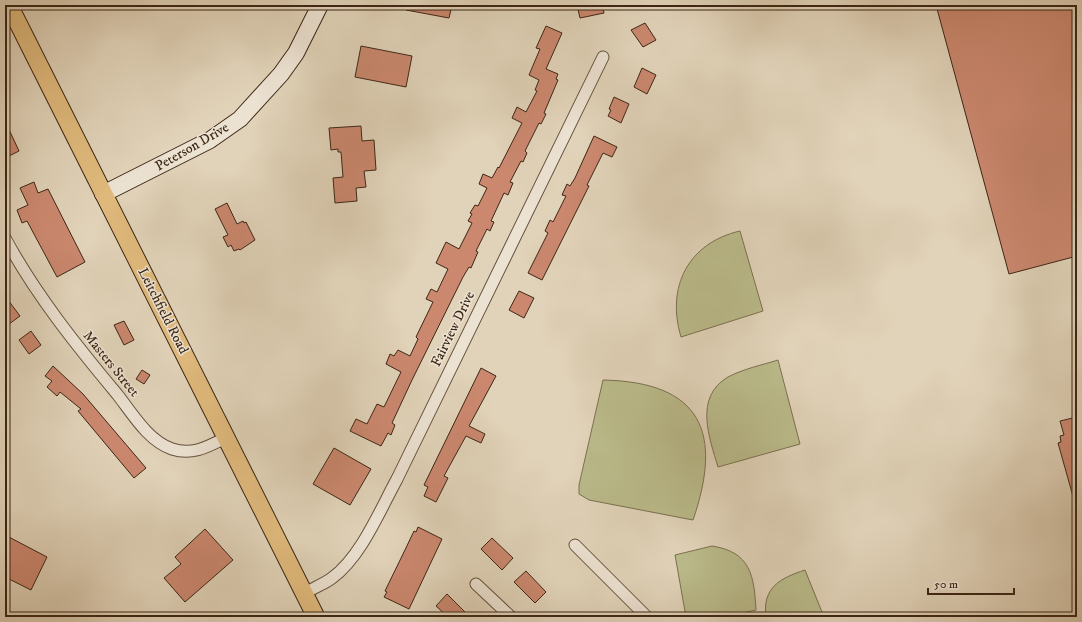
<svg xmlns="http://www.w3.org/2000/svg" width="1082" height="622" font-family="'IM FELL DW Pica',serif">
<style>
.garden{fill:#baba8a;stroke:#7b7050}
.building{fill:#cb886f;stroke:#3c2615}
.lines{fill:none;stroke-linecap:round;stroke-linejoin:round}
.street-casing{stroke:#65513e;stroke-width:13}
.secondary-casing{stroke:#3c2615;stroke-width:18}
.primary-casing{stroke:#3c2615;stroke-width:19}
.street{stroke:#ece2d2;stroke-width:11}
.secondary{stroke:#ece2d2;stroke-width:16}
.primary{stroke:#e0ba7c;stroke-width:17}
.labels{text-anchor:middle;dominant-baseline:central;stroke-width:3;stroke-linejoin:round;paint-order:stroke}
.street-label{font-size:14px;fill:#3c2615;stroke:#ece2d2}
</style>
<rect width="100%" height="100%" fill="#e1d3b9"/>
<filter id="stains"><feTurbulence type="fractalNoise" baseFrequency=".005" numOctaves="4"/><feColorMatrix values="0 0 0 0 .2 0 0 0 0 .09 0 0 0 0 .02 0 0 0 .5 -.17"/></filter>
<radialGradient id="worn" r=".72"><stop offset=".6" stop-color="#630" stop-opacity="0"/><stop offset="1" stop-color="#630" stop-opacity=".3"/></radialGradient>
<path class="garden" d="M 740,231 L 763,311 L 681,337 C 666,287 688,243 740,231 Z
M 778,360 L 800,444 L 718,467 C 709,437 694,397 728,377 C 743,369 762,365 778,360 Z
M 603,380 C 702,382 723,433 693,520 L 589,500 L 579,494 L 579,485 Z
M 712,546 C 751,552 754,576 756,610 L 725,617 L 686,617 L 675,555 Z
M 805,570 L 824,617 L 766,617 C 762,588 780,578 805,570 Z"/>
<path class="building" d="M 407,5 L 452,5 L 449,18 L 406,10 Z
M 577,5 L 602,5 L 604,13 L 580,18 Z
M 936,5 L 1077,5 L 1077,256 L 1009,274 Z
M 645,23 L 656,40 L 643,47 L 631,30 Z
M 546,26 L 562,33 L 546,69 L 558,74 L 556,79 L 558,80 L 544,113 L 546,114 L 541,124 L 539,123 L 525,151 L 527,153 L 523,162 L 521,161 L 510,182 L 513,183 L 508,195 L 504,193 L 491,221 L 494,222 L 490,231 L 487,229 L 476,251 L 478,252 L 471,268 L 469,267 L 463,277 L 412,380 L 392,423 L 395,425 L 391,435 L 388,433 L 381,446 L 350,431 L 356,419 L 367,424 L 377,404 L 384,407 L 401,372 L 386,364 L 390,354 L 394,356 L 398,350 L 410,356 L 418,339 L 416,337 L 433,302 L 426,299 L 431,289 L 437,292 L 448,269 L 436,263 L 446,242 L 459,249 L 472,223 L 468,221 L 472,214 L 470,213 L 475,205 L 478,206 L 487,188 L 479,184 L 483,174 L 492,178 L 498,167 L 499,168 L 522,123 L 512,118 L 517,107 L 526,112 L 537,91 L 535,90 L 539,80 L 529,75 L 540,49 L 536,48 Z
M 361,46 L 412,56 L 406,87 L 355,77 Z
M 642,68 L 656,75 L 647,94 L 634,87 Z
M 614,97 L 629,104 L 621,123 L 608,116 L 611,110 L 609,109 Z
M 5,121 L 19,151 L 5,158 Z
M 361,126 L 362,141 L 374,140 L 376,170 L 364,171 L 366,187 L 356,188 L 357,201 L 335,203 L 333,178 L 343,177 L 341,152 L 338,152 L 338,149 L 331,150 L 329,128 Z
M 594,136 L 617,147 L 612,157 L 603,153 L 587,185 L 589,186 L 542,280 L 528,273 L 548,233 L 545,231 L 550,220 L 553,222 L 566,196 L 562,195 L 567,184 L 570,186 L 575,178 Z
M 34,182 L 38,193 L 48,189 L 85,262 L 57,277 L 27,221 L 22,223 L 17,210 L 28,205 L 20,188 Z
M 227,203 L 237,224 L 243,221 L 244,223 L 246,222 L 255,240 L 240,250 L 239,249 L 234,251 L 231,245 L 228,247 L 223,237 L 228,235 L 215,209 Z
M 519,291 L 534,298 L 524,318 L 509,310 Z
M 5,296 L 20,316 L 5,327 Z
M 124,321 L 134,340 L 124,345 L 114,325 Z
M 31,331 L 41,345 L 29,354 L 19,340 Z
M 53,366 L 83,394 L 146,468 L 134,478 L 78,411 L 81,409 L 60,392 L 57,396 L 47,387 L 52,381 L 45,376 Z
M 481,368 L 496,376 L 469,426 L 485,434 L 481,443 L 466,436 L 444,476 L 448,478 L 436,502 L 424,496 L 428,487 L 424,485 Z
M 142,370 L 150,375 L 144,384 L 136,379 Z
M 1077,417 L 1077,499 L 1074,500 L 1058,443 L 1061,442 L 1060,436 L 1064,435 L 1060,421 Z
M 334,448 L 371,469 L 350,505 L 313,484 Z
M 418,527 L 442,539 L 409,609 L 384,597 L 387,592 L 385,591 L 404,552 L 414,531 L 416,532 Z
M 205,529 L 233,560 L 185,602 L 164,578 L 181,564 L 175,557 Z
M 5,535 L 47,557 L 31,590 L 5,577 Z
M 492,538 L 513,558 L 502,570 L 481,549 Z
M 526,571 L 546,592 L 535,603 L 514,582 Z
M 447,594 L 470,617 L 448,617 L 436,606 Z"/>
<g class="lines">
<g class="street-casing">
<path id="street" d="M 5,238 C 36,295 76,345 117,394 C 132,413 148,441 172,449 C 193,456 209,446 227,437
M 575,545 L 647,617
M 476,584 L 511,617
M 305,593 C 313,588 324,584 332,578 C 361,557 380,510 397,479 L 603,57"/>
</g>
<g class="secondary-casing">
<path id="secondary" d="M 103,194 L 210,140 L 240,119 L 281,74 L 296,53 L 320,5"/>
</g>
<g class="primary-casing">
<path id="primary" d="M 9,5 L 316,617"/>
</g>
<use href="#street" class="street"/>
<use href="#secondary" class="secondary"/>
<use href="#primary" class="primary"/>
</g>
<g class="labels">
<g class="street-label">
<text transform="translate(192 147) rotate(-30)">Peterson Drive</text>
<text transform="translate(163 311) rotate(63)">Leitchfield Road</text>
<text transform="translate(453 329) rotate(-64)">Fairview Drive</text>
<text transform="translate(111 364) rotate(51)">Masters Street</text>
</g>
</g>
<rect width="1082" height="622" fill="none" stroke="#e1d3b9" stroke-width="20"/>
<rect x="6" y="6" width="1070" height="610" fill="none" stroke="#3c2615" stroke-width="2"/>
<rect x="10" y="10" width="1062" height="602" fill="none" stroke="#3c2615"/>
<path d="M928 588v6h86v-6" fill="none" stroke="#3c2615" stroke-width="2"/>
<text x="934" y="588" font-size="12" fill="#3c2615" stroke="#ece2d2" stroke-width="3" paint-order="stroke">50 m</text>
<rect width="100%" height="100%" filter="url(#stains)"/>
<rect width="100%" height="100%" fill="url(#worn)"/>
</svg>
